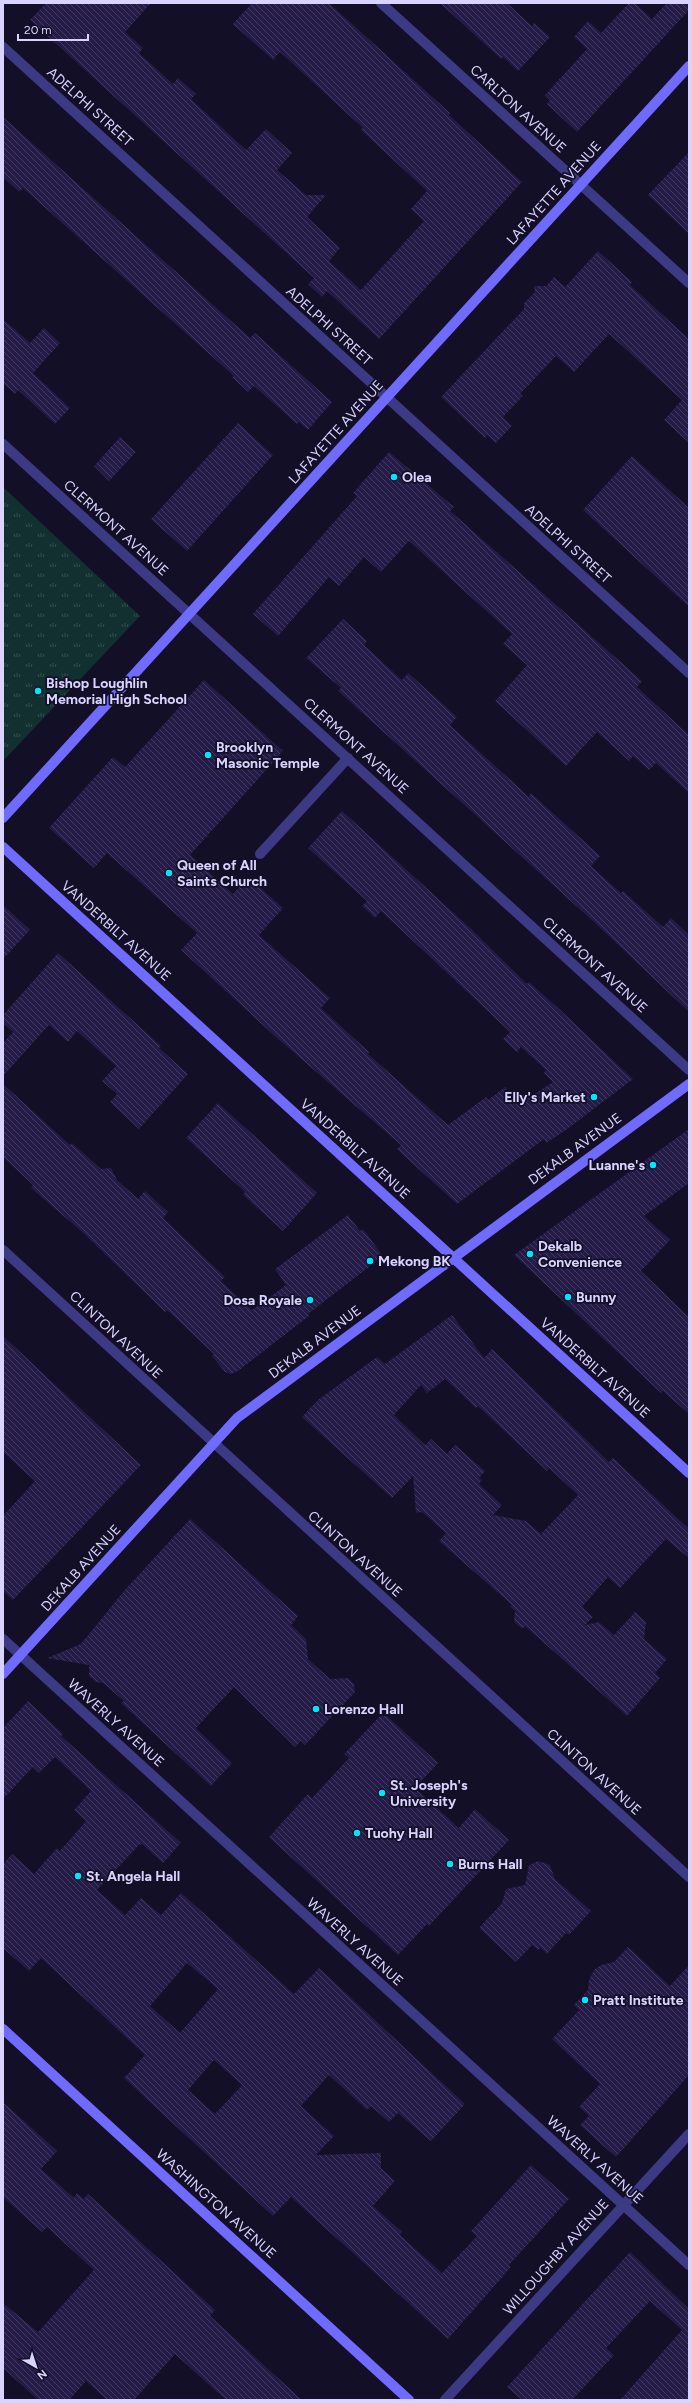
<svg xmlns="http://www.w3.org/2000/svg" width="692" height="2403" font-family="Figtree,sans-serif">
<style>
.grass{fill:url(#grass-tufts)}
.building{fill:url(#building-back-hatch);fill-rule:evenodd}
.lines{fill:none;stroke-linecap:round;stroke-linejoin:round}
.service{stroke:#3d3a85;stroke-width:10}
.minor{stroke:#3d3a85;stroke-width:10}
.secondary{stroke:#6f6bff;stroke-width:10}
.poi-dot{fill:#00e5ff;stroke:#130f26;stroke-width:1.5}
.labels{text-anchor:middle;dominant-baseline:central;stroke-width:3.5;stroke-linejoin:round;paint-order:stroke}
.street-label{font-size:14px;fill:#d9d4ff;stroke:#130f26}
.poi-label{font-size:14px;font-weight:bold;fill:#d9d4ff;stroke:#130f26;text-anchor:start}
</style>
<defs>
<pattern id="grass-tufts" width="24" height="20" patternUnits="userSpaceOnUse"><rect width="24" height="20" fill="#12302f"/><path d="M3 7l-1-3M5 7V3M7 7l1-3M15 17l-1-3M17 17v-4M19 17l1-3" fill="none" stroke="#344d4e"/></pattern>
<pattern id="building-back-hatch" width="6" height="6" patternUnits="userSpaceOnUse"><rect width="6" height="6" fill="#241b47"/><path d="M-1 5l2 2M0 0l6 6M5-1l2 2" fill="none" stroke="#433b63"/></pattern>
</defs>
<rect width="100%" height="100%" fill="#130f26"/>
<path class="grass" d="M 3,487 L 140,616 L 3,761 Z"/>
<path class="building" d="M 46,3 L 151,3 L 125,32 L 143,48 L 139,53 L 173,84 L 178,78 L 196,94 L 191,99 L 246,150 L 266,129 L 292,153 L 277,170 L 306,195 L 326,195 L 307,217 L 340,248 L 329,261 L 361,290 L 424,221 L 411,209 L 427,191 L 361,130 L 363,128 L 280,52 L 273,60 L 233,24 L 252,3 L 329,3 L 450,113 L 449,115 L 522,182 L 379,339 L 327,291 L 322,297 L 308,284 L 314,278 L 30,20 Z
M 440,3 L 507,3 L 532,26 L 534,23 L 550,37 L 518,71 L 503,57 L 501,59 Z
M 629,3 L 635,3 L 652,19 L 667,3 L 689,3 L 689,10 L 577,132 L 547,104 L 550,100 L 545,95 L 587,49 L 574,37 L 588,21 L 601,33 Z
M 3,117 L 250,338 L 255,333 L 332,402 L 308,430 L 299,422 L 297,424 L 254,386 L 248,392 L 232,377 L 234,376 L 23,188 L 19,192 L 3,177 Z
M 689,152 L 689,234 L 648,195 Z
M 598,251 L 632,282 L 630,285 L 689,339 L 689,443 L 664,420 L 682,400 L 609,334 L 574,372 L 556,356 L 520,394 L 523,396 L 503,417 L 512,426 L 496,443 L 487,435 L 485,438 L 441,397 L 524,309 L 524,303 L 535,292 L 534,286 L 546,286 L 554,277 L 565,287 Z
M 3,319 L 30,343 L 44,328 L 60,343 L 33,373 L 70,408 L 55,424 L 18,390 L 15,394 L 3,383 Z
M 238,423 L 273,455 L 187,551 L 151,519 Z
M 120,437 L 136,452 L 109,481 L 94,466 Z
M 389,452 L 454,507 L 450,511 L 465,524 L 642,681 L 637,687 L 689,735 L 689,793 L 656,763 L 649,770 L 633,756 L 629,761 L 597,732 L 566,766 L 495,701 L 527,665 L 503,644 L 512,634 L 409,541 L 381,572 L 364,557 L 339,586 L 329,577 L 278,636 L 253,614 L 357,496 L 353,493 Z
M 632,456 L 689,508 L 689,607 L 583,510 Z
M 343,619 L 367,641 L 364,645 L 402,680 L 408,673 L 444,705 L 457,717 L 450,725 L 529,797 L 531,793 L 600,856 L 591,866 L 621,893 L 623,891 L 663,927 L 671,918 L 689,935 L 689,1012 L 594,922 L 338,691 L 341,688 L 306,658 Z
M 204,680 L 283,751 L 190,855 L 233,894 L 248,877 L 283,908 L 259,935 L 330,998 L 321,1008 L 369,1052 L 368,1054 L 448,1125 L 486,1097 L 488,1100 L 505,1087 L 518,1105 L 553,1082 L 544,1073 L 546,1070 L 521,1047 L 517,1052 L 503,1039 L 510,1032 L 381,911 L 375,918 L 362,906 L 367,901 L 308,848 L 342,811 L 468,926 L 527,984 L 529,982 L 558,1008 L 633,1079 L 566,1130 L 546,1143 L 544,1139 L 457,1204 L 397,1149 L 401,1145 L 277,1038 L 181,950 L 197,933 L 107,853 L 94,868 L 49,828 L 113,757 L 125,767 Z
M 3,905 L 30,930 L 3,959 Z
M 58,953 L 161,1046 L 159,1048 L 188,1074 L 139,1129 L 110,1102 L 117,1094 L 102,1081 L 116,1066 L 77,1031 L 68,1042 L 49,1025 L 3,1076 L 3,1043 L 13,1032 L 3,1023 L 3,1015 Z
M 3,1084 L 70,1145 L 72,1143 L 101,1169 L 111,1168 L 117,1180 L 138,1199 L 145,1191 L 168,1212 L 163,1218 L 225,1277 L 221,1281 L 252,1310 L 286,1285 L 275,1269 L 348,1215 L 360,1231 L 363,1229 L 383,1256 L 308,1314 L 309,1316 L 238,1371 L 231,1374 L 225,1372 L 212,1356 L 214,1354 L 167,1310 L 165,1312 L 80,1230 L 31,1188 L 33,1185 L 3,1157 Z
M 218,1103 L 317,1193 L 283,1231 L 243,1195 L 245,1192 L 186,1138 Z
M 689,1129 L 689,1183 L 644,1216 L 670,1240 L 641,1271 L 689,1317 L 689,1414 L 663,1391 L 661,1393 L 514,1255 Z
M 452,1315 L 484,1358 L 492,1349 L 609,1462 L 613,1458 L 689,1529 L 689,1558 L 666,1539 L 620,1588 L 608,1577 L 582,1607 L 593,1617 L 585,1625 L 599,1622 L 614,1635 L 635,1612 L 646,1622 L 644,1639 L 667,1659 L 655,1673 L 660,1678 L 627,1716 L 526,1627 L 521,1628 L 514,1622 L 515,1611 L 510,1606 L 512,1605 L 439,1541 L 446,1533 L 422,1512 L 416,1513 L 413,1476 L 392,1498 L 302,1417 L 318,1400 L 377,1357 L 385,1364 ZM 445,1379 L 476,1408 L 478,1406 L 547,1471 L 549,1468 L 578,1495 L 541,1534 L 526,1521 L 493,1515 L 502,1505 L 479,1484 L 482,1480 L 479,1478 L 485,1471 L 455,1445 L 447,1454 L 431,1439 L 425,1445 L 394,1415 L 421,1385 L 427,1393 Z
M 3,1336 L 141,1465 L 13,1600 L 3,1591 L 3,1516 L 35,1481 L 3,1452 Z
M 190,1519 L 298,1616 L 291,1625 L 306,1639 L 308,1659 L 330,1679 L 348,1678 L 354,1684 L 355,1692 L 305,1745 L 301,1741 L 295,1747 L 234,1687 L 196,1728 L 232,1763 L 211,1786 L 121,1703 L 124,1701 L 103,1683 L 96,1682 L 89,1676 L 89,1665 L 47,1658 L 81,1644 L 124,1591 Z
M 28,1701 L 63,1734 L 61,1736 L 181,1843 L 163,1863 L 142,1844 L 139,1845 L 97,1890 L 125,1915 L 141,1898 L 161,1915 L 181,1893 L 294,1994 L 319,1968 L 465,2104 L 431,2141 L 398,2113 L 389,2122 L 371,2106 L 367,2110 L 329,2075 L 301,2106 L 334,2136 L 316,2155 L 381,2153 L 381,2168 L 395,2181 L 373,2206 L 402,2232 L 400,2235 L 442,2273 L 477,2236 L 471,2231 L 531,2165 L 569,2199 L 509,2265 L 511,2267 L 448,2339 L 291,2197 L 273,2216 L 124,2078 L 145,2055 L 41,1958 L 29,1971 L 3,1948 L 3,1864 L 12,1854 L 34,1874 L 57,1848 L 60,1851 L 86,1821 L 74,1810 L 91,1791 L 55,1757 L 39,1773 L 33,1767 L 3,1799 L 3,1728 ZM 187,1963 L 218,1989 L 180,2033 L 150,2006 ZM 214,2060 L 242,2085 L 215,2114 L 188,2090 Z
M 380,1716 L 387,1716 L 438,1763 L 415,1788 L 459,1828 L 475,1809 L 509,1840 L 429,1926 L 427,1924 L 398,1955 L 269,1837 L 308,1794 L 312,1798 L 349,1758 L 344,1754 Z
M 538,1861 L 550,1865 L 555,1879 L 591,1911 L 569,1935 L 566,1933 L 547,1954 L 541,1948 L 538,1950 L 532,1945 L 516,1962 L 479,1928 L 502,1903 L 506,1889 L 525,1885 L 529,1865 Z
M 628,1947 L 670,1986 L 689,1965 L 689,2075 L 616,2157 L 580,2125 L 589,2116 L 579,2107 L 600,2084 L 552,2039 L 579,2010 L 574,2005 L 588,1990 L 589,1980 L 594,1970 L 601,1965 L 614,1962 Z
M 3,2102 L 57,2151 L 41,2169 L 74,2198 L 77,2193 L 84,2199 L 88,2194 L 215,2310 L 210,2316 L 302,2400 L 226,2400 L 175,2354 L 134,2400 L 107,2400 L 86,2381 L 69,2400 L 38,2400 L 3,2368 L 3,2303 L 38,2332 L 94,2270 L 47,2227 L 42,2232 L 3,2197 Z
M 630,2252 L 689,2309 L 689,2400 L 620,2400 L 682,2330 L 650,2301 L 606,2348 L 614,2355 L 572,2400 L 522,2400 L 507,2387 Z"/>
<g class="lines">
<path class="service" d="M 260,854 L 348,758"/>
<path class="minor" d="M 381,3 L 689,283
M 3,47 L 689,673
M 3,444 L 689,1070
M 3,1250 L 689,1877
M 3,1639 L 689,2265
M 445,2400 L 689,2134"/>
<path class="secondary" d="M 3,818 L 689,66
M 3,847 L 689,1473
M 3,1674 L 237,1418 L 689,1084
M 3,2029 L 409,2400"/>
</g>
<g class="poi-dot">
<circle cx="394" cy="477" r="4"/>
<circle cx="38" cy="691" r="4"/>
<circle cx="208" cy="755" r="4"/>
<circle cx="169" cy="873" r="4"/>
<circle cx="594" cy="1097" r="4"/>
<circle cx="653" cy="1165" r="4"/>
<circle cx="530" cy="1254" r="4"/>
<circle cx="370" cy="1261" r="4"/>
<circle cx="568" cy="1297" r="4"/>
<circle cx="310" cy="1300" r="4"/>
<circle cx="316" cy="1709" r="4"/>
<circle cx="382" cy="1793" r="4"/>
<circle cx="357" cy="1833" r="4"/>
<circle cx="450" cy="1864" r="4"/>
<circle cx="78" cy="1876" r="4"/>
<circle cx="585" cy="2000" r="4"/>
</g>
<g class="labels">
<g class="street-label">
<text transform="translate(90 107) rotate(42)">ADELPHI STREET</text>
<text transform="translate(518 109) rotate(42)">CARLTON AVENUE</text>
<text transform="translate(554 193) rotate(-48)">LAFAYETTE AVENUE</text>
<text transform="translate(329 326) rotate(42)">ADELPHI STREET</text>
<text transform="translate(336 432) rotate(-48)">LAFAYETTE AVENUE</text>
<text transform="translate(116 528) rotate(42)">CLERMONT AVENUE</text>
<text transform="translate(568 544) rotate(42)">ADELPHI STREET</text>
<text transform="translate(356 746) rotate(42)">CLERMONT AVENUE</text>
<text transform="translate(116 931) rotate(42)">VANDERBILT AVENUE</text>
<text transform="translate(595 965) rotate(42)">CLERMONT AVENUE</text>
<text transform="translate(355 1149) rotate(42)">VANDERBILT AVENUE</text>
<text transform="translate(575 1149) rotate(-36)">DEKALB AVENUE</text>
<text transform="translate(116 1335) rotate(43)">CLINTON AVENUE</text>
<text transform="translate(315 1342) rotate(-37)">DEKALB AVENUE</text>
<text transform="translate(595 1368) rotate(42)">VANDERBILT AVENUE</text>
<text transform="translate(355 1554) rotate(42)">CLINTON AVENUE</text>
<text transform="translate(81 1568) rotate(-48)">DEKALB AVENUE</text>
<text transform="translate(116 1723) rotate(42)">WAVERLY AVENUE</text>
<text transform="translate(594 1772) rotate(42)">CLINTON AVENUE</text>
<text transform="translate(355 1942) rotate(42)">WAVERLY AVENUE</text>
<text transform="translate(595 2160) rotate(42)">WAVERLY AVENUE</text>
<text transform="translate(216 2204) rotate(42)">WASHINGTON AVENUE</text>
<text transform="translate(556 2257) rotate(-48)">WILLOUGHBY AVENUE</text>
</g>
<g class="poi-label">
<text x="402" y="477">Olea</text>
<text x="46" y="683">Bishop Loughlin<tspan x="46" dy="16">Memorial High School</tspan></text>
<text x="216" y="747">Brooklyn<tspan x="216" dy="16">Masonic Temple</tspan></text>
<text x="177" y="865">Queen of All<tspan x="177" dy="16">Saints Church</tspan></text>
<text x="586" y="1097" text-anchor="end">Elly's Market</text>
<text x="645" y="1165" text-anchor="end">Luanne's</text>
<text x="538" y="1246">Dekalb<tspan x="538" dy="16">Convenience</tspan></text>
<text x="378" y="1261">Mekong BK</text>
<text x="576" y="1297">Bunny</text>
<text x="302" y="1300" text-anchor="end">Dosa Royale</text>
<text x="324" y="1709">Lorenzo Hall</text>
<text x="390" y="1785">St. Joseph's<tspan x="390" dy="16">University</tspan></text>
<text x="365" y="1833">Tuohy Hall</text>
<text x="458" y="1864">Burns Hall</text>
<text x="86" y="1876">St. Angela Hall</text>
<text x="593" y="2000">Pratt Institute</text>
</g>
</g>
<rect width="692" height="2403" fill="none" stroke="#d9d4ff" stroke-width="8"/>
<g transform="translate(36 2367) rotate(141)" stroke="#130f26" stroke-width="3" paint-order="stroke">
<path d="M0-3L7 15L0 10L-7 15Z" fill="#d9d4ff"/>
<text y="-6" font-size="11" font-weight="bold" text-anchor="middle" fill="#d9d4ff">N</text>
</g>
<path d="M18 34v6h70v-6" fill="none" stroke="#d9d4ff" stroke-width="2"/>
<text x="24" y="34" font-size="12" fill="#d9d4ff" stroke="#130f26" stroke-width="3" paint-order="stroke">20 m</text>
</svg>
